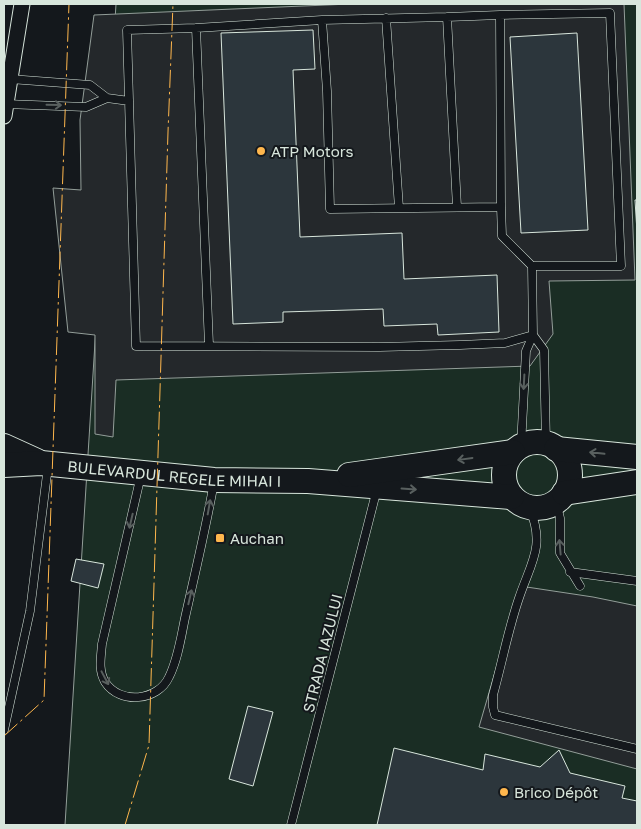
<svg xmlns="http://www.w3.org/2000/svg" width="641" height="829" font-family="'Golos Text',sans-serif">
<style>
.green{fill:#1a2d24;stroke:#939e99}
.parking{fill:#24282b;stroke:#939e99}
.building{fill:#2c363c;stroke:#d8e6dc}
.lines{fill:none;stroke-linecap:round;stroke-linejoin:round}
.lane-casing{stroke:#d8e6dc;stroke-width:9}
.street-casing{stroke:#d8e6dc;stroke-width:17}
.primary-casing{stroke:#d8e6dc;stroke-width:26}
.lane{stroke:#14181c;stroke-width:8}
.street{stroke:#14181c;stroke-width:15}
.primary{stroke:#14181c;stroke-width:24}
.power{stroke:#ffb74d;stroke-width:1;stroke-dasharray:18 4 2.5 4;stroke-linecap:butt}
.oneway{stroke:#59605f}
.poi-dot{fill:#ffb74d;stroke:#14181c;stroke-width:2}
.labels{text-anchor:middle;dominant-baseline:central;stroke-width:4;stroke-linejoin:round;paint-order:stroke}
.poi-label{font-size:15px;fill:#d8e6dc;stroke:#14181c;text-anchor:start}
.street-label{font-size:15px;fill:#d8e6dc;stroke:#14181c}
</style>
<rect width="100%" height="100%" fill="#14181c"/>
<path class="green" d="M 116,4 L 637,4 L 637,825 L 65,825 Z"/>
<path class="parking" d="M 350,4 L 624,4 L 635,280 L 549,281 L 553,334 L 530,366 L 116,380 L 113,437 L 95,434 L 95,335 L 68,332 L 53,188 L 81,190 L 80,120 L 94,15 Z
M 520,586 L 593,597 L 637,606 L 637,769 L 479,727 Z"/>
<path class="building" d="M 313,30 L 315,69 L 293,70 L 300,237 L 402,233 L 404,279 L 497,275 L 499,332 L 438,335 L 437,324 L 384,326 L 383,309 L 283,312 L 283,322 L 233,324 L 221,33 Z
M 577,33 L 588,230 L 521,233 L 510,37 Z
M 635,200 L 637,200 L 637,232 Z
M 76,559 L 104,564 L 98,588 L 71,581 Z
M 248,706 L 273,712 L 253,786 L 229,779 Z
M 394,748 L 483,770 L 485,754 L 540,767 L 559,750 L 570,773 L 625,786 L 622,798 L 637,801 L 637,825 L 377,825 Z"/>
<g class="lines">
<g class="lane-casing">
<path id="lane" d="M 500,15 L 610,13 L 621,266 L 532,266
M 447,17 L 500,15 L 501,207
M 386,18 L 399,208
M 322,20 L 447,17 L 457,207
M 196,28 L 127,30 L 136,346 L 379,347 L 460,345 L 505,343 L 533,335
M 10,79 L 90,85 L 107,98 L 129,101
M 5,104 L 86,107 L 107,98
M 533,335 L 544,350 L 546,444
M 209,345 L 196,28 L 322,20 L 327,91 L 330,209 L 501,207 L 502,236 L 532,266 L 533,335 L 526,351 L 521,446
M 141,475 L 102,644 C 101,657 98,670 105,682 C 120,705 158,701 169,677 C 178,659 181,637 185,618 C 195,573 206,528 214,482
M 556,502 L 560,518 L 560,553 L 580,586
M 529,507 C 546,546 531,562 519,598 C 508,630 502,663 493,695 L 493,707 L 495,715 L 637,749
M 570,572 L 637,581
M 4,730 L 30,611 L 48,466
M 291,825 L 377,489"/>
</g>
<g class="street-casing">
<path id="street" d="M 4,116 L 22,4"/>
</g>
<g class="primary-casing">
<g id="primary">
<circle cx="537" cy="475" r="33"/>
<path d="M 4,446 L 37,461"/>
<path d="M 556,449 L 637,457"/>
<path id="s1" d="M 4,465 L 41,463 L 214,480 L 308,481 L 512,497"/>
<path d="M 349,475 L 513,452"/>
<path d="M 564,493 L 637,482"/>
</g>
</g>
<use href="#lane" class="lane"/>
<use href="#street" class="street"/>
<use href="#primary" class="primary"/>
<path class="power" d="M 4,736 L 44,700 L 69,4
M 125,825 L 149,745 L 168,132 L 173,4"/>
</g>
<defs><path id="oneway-shaft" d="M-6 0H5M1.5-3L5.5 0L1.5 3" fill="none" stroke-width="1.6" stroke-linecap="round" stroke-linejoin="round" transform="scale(1.25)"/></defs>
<g class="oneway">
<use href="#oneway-shaft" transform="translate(54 105) rotate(1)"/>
<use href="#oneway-shaft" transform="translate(524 382) rotate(93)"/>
<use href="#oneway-shaft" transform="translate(597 453) rotate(-174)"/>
<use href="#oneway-shaft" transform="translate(465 459) rotate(172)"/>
<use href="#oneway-shaft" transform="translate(409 489) rotate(4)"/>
<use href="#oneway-shaft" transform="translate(209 507) rotate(-80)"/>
<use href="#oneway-shaft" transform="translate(131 521) rotate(103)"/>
<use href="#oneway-shaft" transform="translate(560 547) rotate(-95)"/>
<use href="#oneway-shaft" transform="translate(190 597) rotate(-77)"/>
<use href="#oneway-shaft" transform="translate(105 678) rotate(62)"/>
</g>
<g class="poi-dot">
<circle cx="261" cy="151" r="5"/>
<rect x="215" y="533" width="10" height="10" rx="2.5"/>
<circle cx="504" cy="792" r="5"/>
</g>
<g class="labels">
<g class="poi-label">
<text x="271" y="151">ATP Motors</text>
<text x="230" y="538">Auchan</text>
<text x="514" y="792">Brico Dépôt</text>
</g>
<g class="street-label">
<text stroke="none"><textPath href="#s1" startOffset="171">BULEVARDUL REGELE MIHAI I</textPath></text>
<text transform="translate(322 653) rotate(-76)">STRADA IAZULUI</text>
</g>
</g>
<rect width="641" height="829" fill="none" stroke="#d8e6dc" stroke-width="10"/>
</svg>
